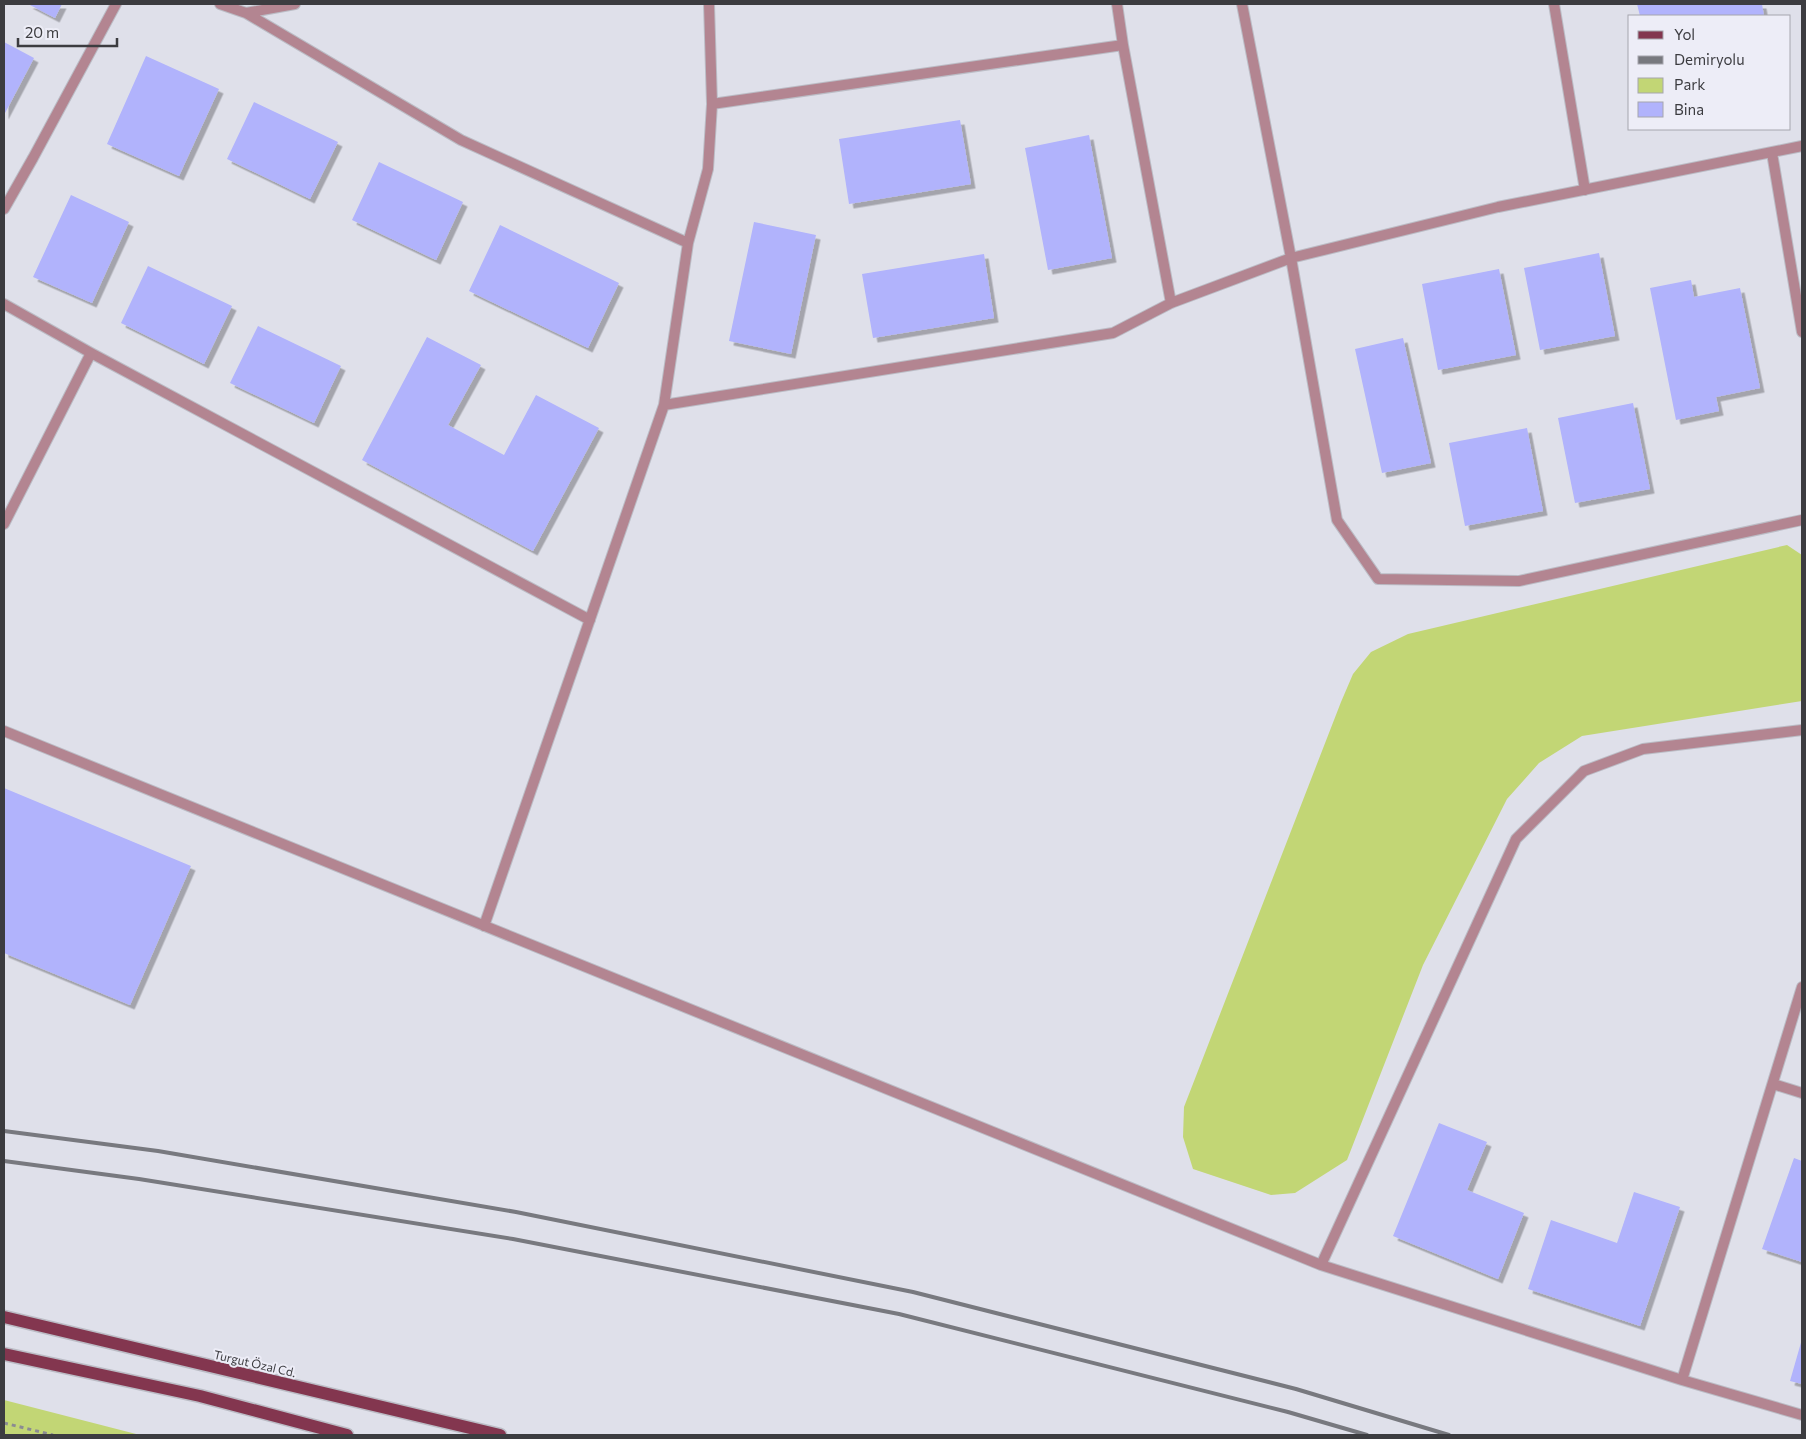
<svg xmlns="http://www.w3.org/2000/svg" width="1806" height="1439" font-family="Commissioner,sans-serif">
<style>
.green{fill:#c2d675}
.building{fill:#b1b3fc;filter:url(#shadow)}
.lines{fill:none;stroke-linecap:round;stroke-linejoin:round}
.minor-casing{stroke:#bbbcc5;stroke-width:12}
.primary-casing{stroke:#bbbcc5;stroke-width:15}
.path{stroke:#8b8b92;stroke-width:3;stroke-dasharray:4 4;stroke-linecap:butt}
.minor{stroke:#b38591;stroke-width:10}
.primary{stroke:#83364f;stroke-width:12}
.rail{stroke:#78797f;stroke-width:4}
.labels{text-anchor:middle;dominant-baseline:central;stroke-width:4;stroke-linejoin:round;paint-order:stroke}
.street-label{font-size:12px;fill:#3c3c40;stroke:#ededf7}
</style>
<defs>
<filter id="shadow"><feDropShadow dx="4.5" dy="4.5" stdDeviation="0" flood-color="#0004"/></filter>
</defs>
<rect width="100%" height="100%" fill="#dfe0ea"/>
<path class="green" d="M 1787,545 L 1802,555 L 1802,701 L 1582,736 L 1539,763 L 1507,799 L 1423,965 L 1347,1160 L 1295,1193 L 1271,1195 L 1193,1169 L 1183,1137 L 1184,1107 L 1341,702 L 1353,674 L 1371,652 L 1408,634 Z
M 4,1400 L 140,1435 L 4,1435 Z"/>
<path class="building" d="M 28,4 L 62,4 L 55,18 Z
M 1637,4 L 1762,4 L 1764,16 L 1640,16 Z
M 4,42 L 34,58 L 4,115 Z
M 146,56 L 219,89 L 179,176 L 107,144 Z
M 254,102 L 338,142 L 310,199 L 227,159 Z
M 960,120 L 971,184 L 849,204 L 839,139 Z
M 1089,135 L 1112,258 L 1048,270 L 1025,148 Z
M 379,162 L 463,202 L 436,260 L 352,220 Z
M 71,195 L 129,222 L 92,303 L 33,277 Z
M 754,222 L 816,235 L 791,354 L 729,341 Z
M 500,225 L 619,283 L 588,348 L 469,291 Z
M 1599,253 L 1615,336 L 1540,350 L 1524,268 Z
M 984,254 L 994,318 L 873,338 L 862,274 Z
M 148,266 L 232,306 L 204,364 L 121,323 Z
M 1499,269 L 1516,355 L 1438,370 L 1422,284 Z
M 1691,280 L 1694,297 L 1740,288 L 1760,388 L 1716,397 L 1719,411 L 1676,420 L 1650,288 Z
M 258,326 L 341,366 L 314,423 L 230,383 Z
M 427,337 L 481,365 L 448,425 L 504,455 L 536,395 L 599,428 L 533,551 L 362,460 Z
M 1403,338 L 1431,463 L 1382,473 L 1355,349 Z
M 1633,403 L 1650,489 L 1575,503 L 1558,418 Z
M 1527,428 L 1543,511 L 1465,526 L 1449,443 Z
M 4,788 L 191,866 L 130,1005 L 4,953 Z
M 1439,1123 L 1487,1142 L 1467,1190 L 1524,1213 L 1498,1279 L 1393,1236 Z
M 1794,1158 L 1802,1161 L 1802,1262 L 1762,1249 Z
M 1634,1192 L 1680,1207 L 1640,1326 L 1528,1289 L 1551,1220 L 1617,1243 Z
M 1802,1339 L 1802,1384 L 1790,1381 Z"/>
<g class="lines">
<g class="minor-casing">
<path id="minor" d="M 220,4 L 246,13 L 461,140 L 688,243
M 1117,4 L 1123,45 L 1171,303
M 1242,4 L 1291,258 L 1337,520 L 1378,579 L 1519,581 L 1802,520
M 1554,4 L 1585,190
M 246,13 L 295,4
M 712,104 L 1123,45
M 1772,153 L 1802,332
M 4,209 L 33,158 L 116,4
M 4,304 L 91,353 L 590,620
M 664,405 L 1113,333 L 1171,303 L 1291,258 L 1498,207 L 1802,146
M 4,524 L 91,353
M 4,731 L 1321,1265 L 1682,1380 L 1802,1415
M 484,926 L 664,405 L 688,243 L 708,169 L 712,104 L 709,4
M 1773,1084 L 1802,1093
M 1321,1265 L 1516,839 L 1584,771 L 1643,749 L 1802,730
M 1682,1380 L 1802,987"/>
</g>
<g class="primary-casing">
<path id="primary" d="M 4,1317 L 500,1435
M 4,1354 L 200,1396 L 347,1435"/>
</g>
<path class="path" d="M 4,1423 L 53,1435"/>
<use href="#minor" class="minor"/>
<use href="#primary" class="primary"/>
<path class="rail" d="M 4,1131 L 158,1151 L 516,1212 L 913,1292 L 1296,1389 L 1449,1435
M 4,1161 L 139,1179 L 513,1239 L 899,1314 L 1288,1412 L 1367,1435"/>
</g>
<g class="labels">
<g class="street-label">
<text transform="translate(255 1363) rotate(13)">Turgut Özal Cd.</text>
</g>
</g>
<rect width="1806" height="1439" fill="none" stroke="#3c3c40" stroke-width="10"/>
<rect x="1628" y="15" width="162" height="115" fill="#ededf7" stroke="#a6a6ae"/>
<rect x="1638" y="31" width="25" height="8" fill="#83364f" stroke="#a6a6ae"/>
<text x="1674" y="40" font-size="15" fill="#3c3c40">Yol</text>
<rect x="1638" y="56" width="25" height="8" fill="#78797f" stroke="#a6a6ae"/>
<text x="1674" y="65" font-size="15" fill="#3c3c40">Demiryolu</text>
<rect x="1638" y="78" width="25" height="15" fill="#c2d675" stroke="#a6a6ae"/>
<text x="1674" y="90" font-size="15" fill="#3c3c40">Park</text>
<rect x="1638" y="102" width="25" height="15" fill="#b1b3fc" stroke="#a6a6ae"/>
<text x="1674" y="115" font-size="15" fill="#3c3c40">Bina</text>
<path d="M18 38v8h99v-8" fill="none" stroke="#3c3c40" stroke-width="2.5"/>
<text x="25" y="38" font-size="15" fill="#3c3c40" stroke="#ededf7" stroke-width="4" paint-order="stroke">20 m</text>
</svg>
